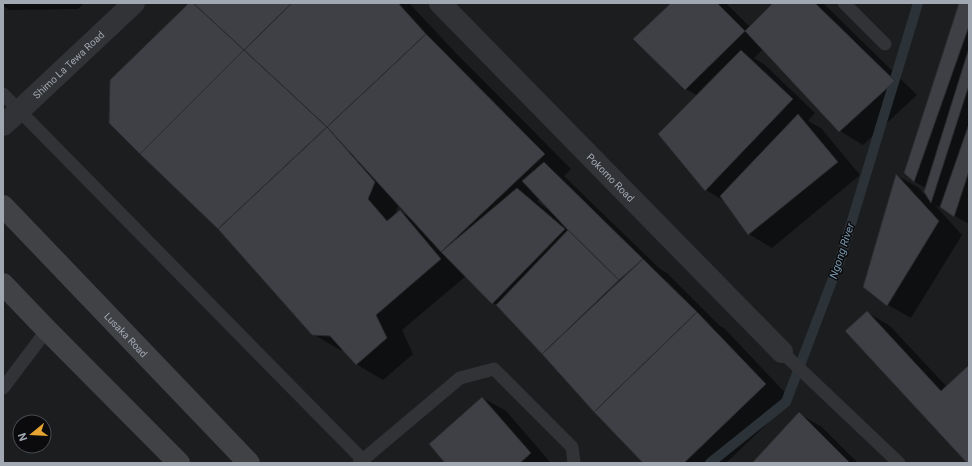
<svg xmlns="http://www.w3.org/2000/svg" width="972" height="466" font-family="Roboto,sans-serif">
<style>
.built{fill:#1c1d1f;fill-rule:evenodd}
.shadow{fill:#0007;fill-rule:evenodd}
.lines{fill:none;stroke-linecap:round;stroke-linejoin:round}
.stream{stroke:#2b3339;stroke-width:10}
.building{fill:#3f4045;stroke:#2a2b2e}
.lane{stroke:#323336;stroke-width:13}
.street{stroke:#323336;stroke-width:22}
.secondary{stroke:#404246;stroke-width:22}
.labels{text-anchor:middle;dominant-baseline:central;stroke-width:3;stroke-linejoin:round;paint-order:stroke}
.street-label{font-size:10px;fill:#a2a8b2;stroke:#0b0b0d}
.water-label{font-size:11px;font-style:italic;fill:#7a97ac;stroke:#0b0b0d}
</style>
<rect width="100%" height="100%" fill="#101012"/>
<path class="built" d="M 3,3 L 969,3 L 969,463 L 3,463 ZM 20,422 L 44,422 L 44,446 L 20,446 Z"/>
<path class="shadow" d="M 3,3 L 84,3 L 78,9 L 9,10 L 3,6 Z
M 191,3 L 409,3 L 453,50 L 571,169 L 564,176 L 660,269 L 667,273 L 720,326 L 724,328 L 792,400 L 726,463 L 644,463 L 595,412 L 499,306 L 493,303 L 466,276 L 402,330 L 413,354 L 383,380 L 356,364 L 344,350 L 340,350 L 313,334 ZM 540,199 L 547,207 L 546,208 L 537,201 ZM 399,204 L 410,217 L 400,212 L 394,217 Z
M 673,3 L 726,3 L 750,27 L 775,3 L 823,3 L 917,95 L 863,145 L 840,131 L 763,49 L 754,58 L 765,65 L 815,113 L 808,121 L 821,128 L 860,175 L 772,248 L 749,234 L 724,201 L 706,190 L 698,96 L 686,89 Z
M 960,3 L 969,3 L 969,224 L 935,205 L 962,235 L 911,318 L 888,305 L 864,286 L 896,175 L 919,188 L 924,194 L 926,188 L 915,182 L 905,172 Z
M 867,312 L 890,326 L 947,387 L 969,366 L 969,463 Z
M 483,398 L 506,411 L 551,463 L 446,463 Z
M 799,414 L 822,427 L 858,463 L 753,463 Z"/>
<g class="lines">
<path class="stream" d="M 710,463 L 786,402 L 840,260 L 918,3"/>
</g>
<path class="building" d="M 189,3 L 193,3 L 244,50 L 140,154 L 109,123 L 110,80 Z
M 193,3 L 292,3 L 244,50 Z
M 292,3 L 398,3 L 426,34 L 327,127 L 244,50 Z
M 671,3 L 717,3 L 745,31 L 685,90 L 633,39 Z
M 773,3 L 815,3 L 895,81 L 839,132 L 745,31 Z
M 959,3 L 969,3 L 969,26 L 914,182 L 904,173 Z
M 426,34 L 545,154 L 441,252 L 327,127 Z
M 969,48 L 969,85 L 931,203 L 924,192 Z
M 244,50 L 327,127 L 218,229 L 140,154 Z
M 741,50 L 793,99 L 705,191 L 658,134 Z
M 798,114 L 838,162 L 748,235 L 720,196 Z
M 969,124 L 969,171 L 954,217 L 940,207 Z
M 327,127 L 375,182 L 368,199 L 387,221 L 400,210 L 441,259 L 376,315 L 387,338 L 356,365 L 330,336 L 312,335 L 218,229 Z
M 544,162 L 643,259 L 619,280 L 568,230 L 522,181 Z
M 896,174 L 939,221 L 887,306 L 863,287 Z
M 517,188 L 565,229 L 492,304 L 441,252 Z
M 568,230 L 619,280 L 542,354 L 496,305 Z
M 643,259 L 697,312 L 594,412 L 542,354 Z
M 867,311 L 941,391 L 969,365 L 969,463 L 967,463 L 845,331 Z
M 697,312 L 766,384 L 684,463 L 643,463 L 594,412 Z
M 482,397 L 531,453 L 520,463 L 445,463 L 429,444 Z
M 799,412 L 850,463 L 752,463 Z"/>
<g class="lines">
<path class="lane" d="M 844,3 L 885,44
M 3,94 L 363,460
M 782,352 L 899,463
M 3,388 L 47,330
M 359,463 L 460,378 L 494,369 L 572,447 L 574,462 L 573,463"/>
<g class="street">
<path id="s1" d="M 440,3 L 782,352"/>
<path id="s2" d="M 3,125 L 20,110 L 134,3"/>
</g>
<g class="secondary">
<path id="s3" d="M 3,206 L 249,463"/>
<path d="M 3,284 L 47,330 L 179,463"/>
</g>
</g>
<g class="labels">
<g class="street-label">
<text stroke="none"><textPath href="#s2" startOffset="89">Shimo La Tewa Road</textPath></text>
<text stroke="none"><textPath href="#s1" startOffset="244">Pokomo Road</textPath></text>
<text stroke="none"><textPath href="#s3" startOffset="178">Lusaka Road</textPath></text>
</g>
<g class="water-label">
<text transform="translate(842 251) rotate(-72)">Ngong River</text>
</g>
</g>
<rect width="972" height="466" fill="none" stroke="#a2a8b2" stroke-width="8"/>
<g transform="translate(32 434) rotate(252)"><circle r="19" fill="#0b0b0d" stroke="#474a4f"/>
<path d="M0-3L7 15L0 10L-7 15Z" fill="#e8a432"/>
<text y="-6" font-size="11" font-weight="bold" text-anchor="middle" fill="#a2a8b2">N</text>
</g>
</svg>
